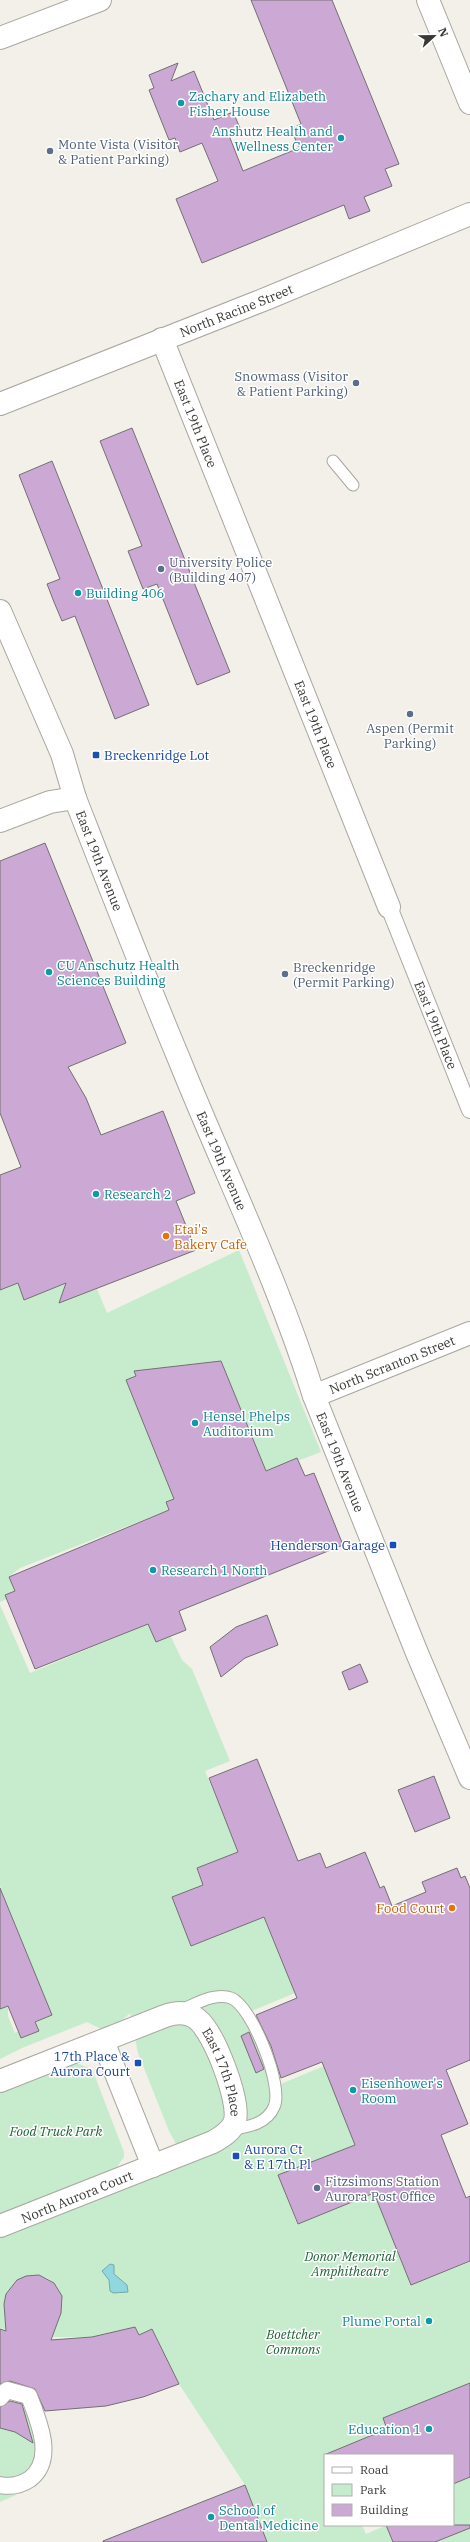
<svg xmlns="http://www.w3.org/2000/svg" width="470" height="2542" font-family="'IBM Plex Serif',serif">
<style>
.green{fill:#c6eccd}
.water{fill:#90d7df;stroke:#76a7ac}
.building{fill:#cca9d4;stroke:#736f74}
.lines{fill:none;stroke-linecap:round;stroke-linejoin:round}
.service-casing{stroke:#a9a7a0;stroke-width:13}
.pedestrian-casing{stroke:#a9a7a0;stroke-width:18}
.minor-casing{stroke:#a9a7a0;stroke-width:24}
.tertiary-casing{stroke:#a9a7a0;stroke-width:24}
.service{stroke:#fff;stroke-width:11}
.pedestrian{stroke:#fff;stroke-width:16}
.minor{stroke:#fff;stroke-width:22}
.tertiary{stroke:#fff;stroke-width:22}
.culture-dot{fill:#0f9aa8;stroke:#fff;stroke-width:1.5}
.service-dot{fill:#5c6f8a;stroke:#fff;stroke-width:1.5}
.transit-dot{fill:#1a4fb4;stroke:#fff;stroke-width:1.5}
.food-dot{fill:#e8710a;stroke:#fff;stroke-width:1.5}
.labels{text-anchor:middle;dominant-baseline:central;stroke-width:3;stroke-linejoin:round;paint-order:stroke}
.culture-label{font-size:13px;fill:#0d838f;stroke:#fff;text-anchor:start}
.service-label{font-size:13px;fill:#4e5e75;stroke:#fff;text-anchor:start}
.street-label{font-size:13px;fill:#393835;stroke:#fff}
.transit-label{font-size:13px;fill:#164399;stroke:#fff;text-anchor:start}
.food-label{font-size:13px;fill:#c56008;stroke:#fff;text-anchor:start}
.park-label{font-size:13px;font-style:italic;fill:#1e6234;stroke:#fff}
</style>
<rect width="100%" height="100%" fill="#f2f0e8"/>
<path class="green" d="M 239,1250 L 321,1452 L 233,1485 L 255,1444 L 221,1361 L 152,1369 L 126,1380 L 166,1479 L 182,1495 L 166,1502 L 169,1510 L 20,1568 L 9,1577 L 15,1591 L 5,1595 L 7,1599 L 0,1602 L 0,1290 L 18,1283 L 24,1300 L 80,1278 L 85,1293 L 97,1289 L 107,1313 Z
M 0,1605 L 30,1673 L 162,1618 L 182,1660 L 192,1669 L 230,1761 L 205,1771 L 245,1868 L 197,1868 L 203,1885 L 172,1898 L 192,1946 L 264,1917 L 295,1993 L 247,2013 L 276,2086 L 324,2066 L 355,2145 L 278,2175 L 297,2224 L 374,2193 L 411,2285 L 470,2262 L 470,2383 L 384,2418 L 392,2440 L 325,2455 L 325,2525 L 362,2525 L 366,2534 L 387,2525 L 393,2542 L 267,2542 L 245,2485 L 179,2384 L 152,2329 L 139,2335 L 135,2327 L 92,2337 L 37,2337 C 43,2333 52,2328 56,2322 C 61,2316 63,2306 62,2299 C 51,2257 0,2277 5,2313 C 8,2320 14,2328 19,2334 L 0,2328 L 0,2235 L 186,2162 L 169,2131 L 138,2053 L 130,2013 L 118,2024 L 103,2030 L 87,2022 L 22,2048 L 0,2059 L 0,2009 L 8,2006 L 8,2016 L 15,2033 L 51,2015 L 0,1886 Z
M 74,2062 L 89,2068 L 94,2074 L 124,2152 L 124,2157 L 117,2167 L 10,2211 L 0,2213 L 0,2092 Z
M 0,2403 L 35,2410 L 43,2457 L 15,2487 L 16,2495 L 0,2502 Z
M 470,2477 L 470,2542 L 435,2542 L 457,2533 L 453,2523 L 453,2484 Z"/>
<path class="water" d="M 110,2264 L 114,2265 L 114,2274 L 127,2285 L 128,2292 L 113,2293 L 110,2291 L 109,2280 L 102,2271 Z"/>
<path class="building" d="M 251,0 L 332,0 L 399,164 L 385,169 L 392,186 L 364,197 L 370,211 L 349,219 L 344,205 L 202,263 L 176,199 L 218,181 L 202,143 L 180,152 L 175,138 L 169,140 L 149,90 L 154,88 L 149,75 L 178,63 L 171,81 L 194,71 L 214,120 L 233,112 L 240,128 L 228,133 L 243,171 L 299,148 L 291,129 L 301,124 Z
M 132,428 L 230,672 L 197,685 L 157,584 L 143,589 L 128,551 L 142,546 L 100,441 Z
M 52,461 L 149,705 L 115,719 L 75,616 L 62,621 L 54,602 L 47,584 L 60,579 L 19,475 Z
M 45,843 L 126,1043 L 68,1067 L 86,1098 L 101,1135 L 163,1111 L 195,1193 L 176,1201 L 196,1250 L 59,1303 L 66,1283 L 24,1300 L 18,1283 L 0,1290 L 0,1175 L 21,1167 L 0,1113 L 0,861 Z
M 221,1361 L 266,1471 L 297,1458 L 305,1476 L 314,1473 L 343,1545 L 179,1611 L 186,1630 L 156,1642 L 148,1624 L 35,1669 L 5,1595 L 15,1591 L 9,1577 L 169,1510 L 166,1502 L 174,1499 L 126,1380 L 136,1376 L 134,1371 Z
M 267,1615 L 278,1645 L 245,1658 L 221,1677 L 210,1647 L 236,1627 Z
M 360,1664 L 368,1682 L 349,1690 L 342,1672 Z
M 257,1759 L 298,1861 L 320,1853 L 326,1868 L 365,1852 L 380,1888 L 384,1886 L 392,1906 L 426,1892 L 422,1882 L 457,1868 L 461,1878 L 465,1876 L 470,1888 L 470,2060 L 446,2070 L 468,2124 L 441,2135 L 466,2198 L 470,2196 L 470,2261 L 411,2285 L 374,2193 L 298,2224 L 278,2175 L 355,2145 L 322,2062 L 281,2078 L 271,2046 L 256,2015 L 297,1998 L 264,1917 L 191,1946 L 172,1897 L 203,1885 L 197,1868 L 238,1852 L 209,1778 Z
M 434,1776 L 450,1818 L 415,1832 L 398,1790 Z
M 0,1888 L 52,2015 L 35,2022 L 39,2031 L 21,2038 L 8,2006 L 0,2009 Z
M 249,2032 L 264,2069 L 256,2073 L 241,2036 Z
M 39,2275 L 54,2283 L 62,2296 L 61,2313 L 51,2340 L 92,2337 L 135,2327 L 139,2335 L 152,2329 L 179,2384 L 143,2397 L 106,2406 L 45,2411 L 35,2389 L 10,2381 L 0,2384 L 0,2329 L 6,2331 L 4,2304 L 6,2294 L 17,2280 L 26,2276 Z
M 470,2383 L 470,2477 L 453,2484 L 453,2455 L 324,2455 L 387,2429 L 383,2418 Z
M 10,2401 L 22,2404 L 33,2443 L 15,2432 L 0,2428 L 0,2407 Z
M 245,2485 L 267,2542 L 103,2542 L 103,2541 Z
M 386,2525 L 470,2525 L 470,2528 L 435,2542 L 393,2542 Z"/>
<g class="lines">
<g class="service-casing">
<path id="service" d="M 333,461 L 353,485
M 181,2010 C 196,2004 215,1992 231,1998 C 252,2006 284,2087 274,2107 C 267,2124 247,2127 230,2130"/>
</g>
<g class="pedestrian-casing">
<g id="pedestrian">
<path id="s1" d="M 389,907 L 470,1110"/>
<path d="M 0,2398 L 7,2390 L 29,2396 C 38,2420 56,2459 30,2479 C 21,2485 10,2487 0,2485"/>
</g>
</g>
<g class="minor-casing">
<g id="minor">
<path d="M 0,38 L 100,0"/>
<path id="s2" d="M 162,339 L 389,907"/>
<path id="s3" d="M 0,404 L 268,298 L 470,214"/>
<path id="s4" d="M 0,611 L 62,754 L 75,798 C 109,885 143,973 179,1059 C 224,1171 278,1280 314,1396 L 417,1653 L 470,1778"/>
<path d="M 0,821 L 50,802 L 75,798"/>
<path id="s5" d="M 314,1396 L 470,1333"/>
<path d="M 103,2041 L 153,2166"/>
<path id="s6" d="M 0,2081 L 165,2016 C 176,2012 187,2011 197,2019 C 214,2032 240,2100 235,2121 C 232,2131 222,2137 213,2142 L 0,2226"/>
</g>
</g>
<g class="tertiary-casing">
<path id="tertiary" d="M 428,0 L 470,103"/>
</g>
<use href="#service" class="service"/>
<use href="#pedestrian" class="pedestrian"/>
<use href="#minor" class="minor"/>
<use href="#tertiary" class="tertiary"/>
</g>
<g class="culture-dot">
<circle cx="181" cy="103" r="4"/>
<circle cx="341" cy="138" r="4"/>
<circle cx="78" cy="593" r="4"/>
<circle cx="49" cy="972" r="4"/>
<circle cx="96" cy="1194" r="4"/>
<circle cx="195" cy="1423" r="4"/>
<circle cx="153" cy="1570" r="4"/>
<circle cx="353" cy="2090" r="4"/>
<circle cx="429" cy="2321" r="4"/>
<circle cx="429" cy="2429" r="4"/>
<circle cx="211" cy="2517" r="4"/>
</g>
<g class="service-dot">
<circle cx="50" cy="151" r="4"/>
<circle cx="356" cy="383" r="4"/>
<circle cx="161" cy="569" r="4"/>
<circle cx="410" cy="714" r="4"/>
<circle cx="285" cy="974" r="4"/>
<circle cx="317" cy="2188" r="4"/>
</g>
<g class="transit-dot">
<rect x="92" y="751" width="8" height="8" rx="2"/>
<rect x="389" y="1541" width="8" height="8" rx="2"/>
<rect x="134" y="2059" width="8" height="8" rx="2"/>
<rect x="232" y="2152" width="8" height="8" rx="2"/>
</g>
<g class="food-dot">
<circle cx="166" cy="1236" r="4"/>
<circle cx="452" cy="1908" r="4"/>
</g>
<g class="labels">
<g class="culture-label">
<text x="189" y="96">Zachary and Elizabeth<tspan x="189" dy="15">Fisher House</tspan></text>
<text x="333" y="131" text-anchor="end">Anshutz Health and<tspan x="333" dy="15">Wellness Center</tspan></text>
<text x="86" y="593">Building 406</text>
<text x="57" y="965">CU Anschutz Health<tspan x="57" dy="15">Sciences Building</tspan></text>
<text x="104" y="1194">Research 2</text>
<text x="203" y="1416">Hensel Phelps<tspan x="203" dy="15">Auditorium</tspan></text>
<text x="161" y="1570">Research 1 North</text>
<text x="361" y="2083">Eisenhower's<tspan x="361" dy="15">Room</tspan></text>
<text x="421" y="2321" text-anchor="end">Plume Portal</text>
<text x="421" y="2429" text-anchor="end">Education 1</text>
<text x="219" y="2510">School of<tspan x="219" dy="15">Dental Medicine</tspan></text>
</g>
<g class="service-label">
<text x="58" y="144">Monte Vista (Visitor<tspan x="58" dy="15">&amp; Patient Parking)</tspan></text>
<text x="348" y="376" text-anchor="end">Snowmass (Visitor<tspan x="348" dy="15">&amp; Patient Parking)</tspan></text>
<text x="169" y="562">University Police<tspan x="169" dy="15">(Building 407)</tspan></text>
<text x="410" y="728" text-anchor="middle">Aspen (Permit<tspan x="410" dy="15">Parking)</tspan></text>
<text x="293" y="967">Breckenridge<tspan x="293" dy="15">(Permit Parking)</tspan></text>
<text x="325" y="2181">Fitzsimons Station<tspan x="325" dy="15">Aurora Post Office</tspan></text>
</g>
<g class="street-label">
<text stroke="none"><textPath href="#s3" startOffset="254">North Racine Street</textPath></text>
<text stroke="none"><textPath href="#s2" startOffset="91">East 19th Place</textPath></text>
<text stroke="none"><textPath href="#s2" startOffset="415">East 19th Place</textPath></text>
<text stroke="none"><textPath href="#s4" startOffset="269">East 19th Avenue</textPath></text>
<text stroke="none"><textPath href="#s1" startOffset="127">East 19th Place</textPath></text>
<text stroke="none"><textPath href="#s4" startOffset="593">East 19th Avenue</textPath></text>
<text stroke="none"><textPath href="#s5" startOffset="84">North Scranton Street</textPath></text>
<text stroke="none"><textPath href="#s4" startOffset="917">East 19th Avenue</textPath></text>
<text stroke="none"><textPath href="#s6" startOffset="271">East 17th Place</textPath></text>
<text transform="translate(77 2197) rotate(-22)">North Aurora Court</text>
</g>
<g class="transit-label">
<text x="104" y="755">Breckenridge Lot</text>
<text x="385" y="1545" text-anchor="end">Henderson Garage</text>
<text x="130" y="2056" text-anchor="end">17th Place &amp;<tspan x="130" dy="15">Aurora Court</tspan></text>
<text x="244" y="2149">Aurora Ct<tspan x="244" dy="15">&amp; E 17th Pl</tspan></text>
</g>
<g class="food-label">
<text x="174" y="1229">Etai's<tspan x="174" dy="15">Bakery Cafe</tspan></text>
<text x="444" y="1908" text-anchor="end">Food Court</text>
</g>
<g class="park-label">
<text x="56" y="2131">Food Truck Park</text>
<text x="350" y="2256">Donor Memorial<tspan x="350" dy="15">Amphitheatre</tspan></text>
<text x="293" y="2334">Boettcher<tspan x="293" dy="15">Commons</tspan></text>
</g>
</g>
<rect x="324" y="2454" width="130" height="72" fill="#ffffff" stroke="#b0afae"/>
<rect x="332" y="2467" width="20" height="6" fill="#ffffff" stroke="#b0afae"/>
<text x="360" y="2474" font-size="12" fill="#393835">Road</text>
<rect x="332" y="2484" width="20" height="12" fill="#c6eccd" stroke="#b0afae"/>
<text x="360" y="2494" font-size="12" fill="#393835">Park</text>
<rect x="332" y="2504" width="20" height="12" fill="#cca9d4" stroke="#b0afae"/>
<text x="360" y="2514" font-size="12" fill="#393835">Building</text>
<g transform="translate(434 36) rotate(68)" stroke="#ffffff" stroke-width="3" paint-order="stroke">
<path d="M0-3L7 15L0 10L-7 15Z" fill="#393835"/>
<text y="-6" font-size="11" font-weight="bold" text-anchor="middle" fill="#393835">N</text>
</g>
</svg>
